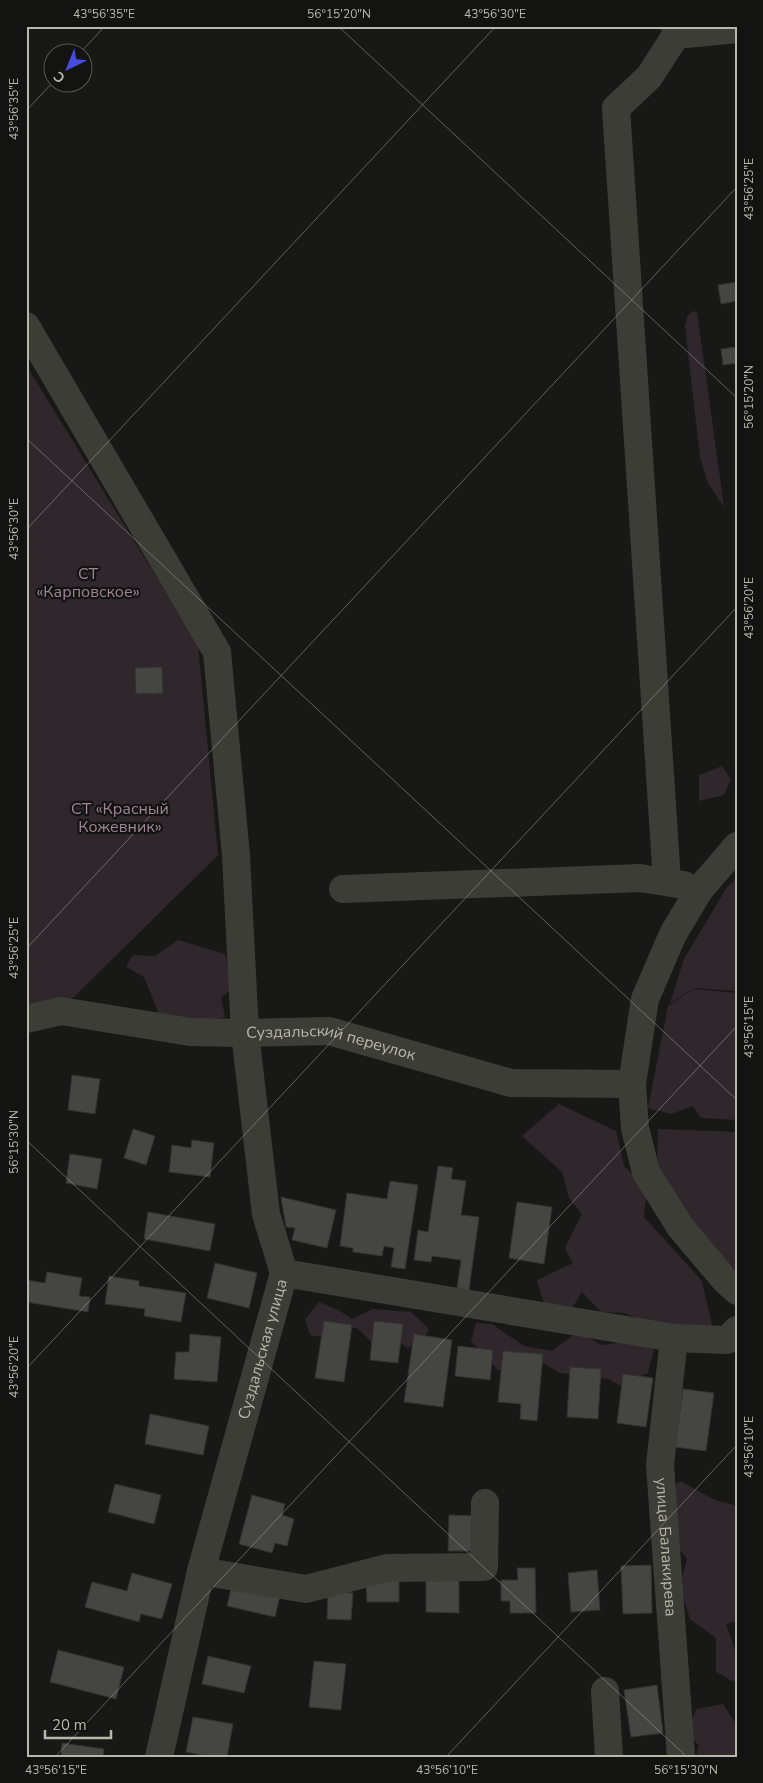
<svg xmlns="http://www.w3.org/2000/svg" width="763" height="1783" font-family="'Nunito Sans',sans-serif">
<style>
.green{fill:#30272d}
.building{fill:#454541;stroke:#333431}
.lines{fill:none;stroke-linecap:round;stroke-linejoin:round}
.minor{stroke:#3d3d38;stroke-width:28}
.ticks{fill:none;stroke:#b7b7aa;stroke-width:1;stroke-opacity:0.45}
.labels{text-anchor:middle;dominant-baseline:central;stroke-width:4.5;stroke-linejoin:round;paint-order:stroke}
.park-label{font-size:16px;fill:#a08396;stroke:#131412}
.street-label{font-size:16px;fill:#b7b7aa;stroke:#131412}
.neatline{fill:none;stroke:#b7b7aa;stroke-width:2}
.ticks-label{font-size:12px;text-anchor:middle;fill:#b7b7aa}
</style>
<rect width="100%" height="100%" fill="#181917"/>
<path class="green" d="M 693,311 L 697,312 L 724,507 L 708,483 L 700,457 L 685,326 L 687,317 Z
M 26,365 L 198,645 L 218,855 L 74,997 L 26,1008 Z
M 722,766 L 731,779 L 724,795 L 699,801 L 699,775 Z
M 737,878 L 737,991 L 694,988 L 670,1003 L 684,959 L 727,887 Z
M 178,940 L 225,954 L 232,988 L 221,998 L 225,1017 L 187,1025 L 160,1016 L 144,977 L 126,967 L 133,955 L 155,956 Z
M 693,989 L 737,993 L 737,1120 L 701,1118 L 693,1106 L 671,1114 L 648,1108 L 668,1006 Z
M 559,1104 L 616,1131 L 624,1166 L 647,1188 L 644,1217 L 702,1281 L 712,1325 L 689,1344 L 625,1313 L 601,1312 L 582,1292 L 567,1316 L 546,1311 L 537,1280 L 573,1263 L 565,1248 L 582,1214 L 569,1198 L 562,1172 L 522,1136 Z
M 658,1129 L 737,1132 L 737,1271 C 706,1241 672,1210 659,1167 C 656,1156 658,1141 658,1129 Z
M 319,1302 L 338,1310 L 352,1319 L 373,1309 L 411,1312 L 429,1329 L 421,1342 L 407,1348 L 390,1335 L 376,1346 L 357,1328 L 340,1328 L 329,1338 L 310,1335 L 305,1319 Z
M 476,1323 L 492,1324 L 524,1346 L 552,1351 L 579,1331 L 601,1345 L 636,1341 L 654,1349 L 648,1373 L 619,1385 L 609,1379 L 560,1373 L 533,1357 L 517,1368 L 498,1370 L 471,1341 Z
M 680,1481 L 715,1500 L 737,1506 L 737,1621 L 726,1624 C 732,1642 743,1664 734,1682 L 716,1672 L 716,1638 L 690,1619 L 680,1586 L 687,1559 L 666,1531 L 666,1492 Z
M 723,1704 L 737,1726 L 737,1757 L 696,1757 L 699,1745 L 685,1733 L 697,1709 Z"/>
<path class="building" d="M 737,282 L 737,301 L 721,304 L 718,285 Z
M 737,347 L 737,363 L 723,365 L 721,349 Z
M 162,667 L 163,693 L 136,694 L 135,668 Z
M 72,1075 L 100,1079 L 95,1114 L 68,1110 Z
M 133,1129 L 155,1136 L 146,1165 L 124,1158 Z
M 192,1140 L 214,1143 L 210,1177 L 169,1172 L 172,1145 L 191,1148 Z
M 70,1154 L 102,1159 L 97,1189 L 66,1183 Z
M 438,1166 L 453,1168 L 451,1179 L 466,1181 L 461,1215 L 479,1217 L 469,1290 L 457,1288 L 461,1260 L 432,1256 L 431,1262 L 414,1260 L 418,1230 L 428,1232 Z
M 390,1181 L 418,1185 L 405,1269 L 391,1267 L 394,1248 L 384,1246 L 382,1256 L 353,1252 L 353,1248 L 340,1246 L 347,1193 L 387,1199 Z
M 281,1197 L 336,1210 L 327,1248 L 292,1240 L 295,1228 L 286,1227 Z
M 517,1202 L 552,1207 L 544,1264 L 509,1258 Z
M 148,1212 L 215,1224 L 210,1251 L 144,1239 Z
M 215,1263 L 257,1273 L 249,1308 L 207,1298 Z
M 47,1272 L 82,1278 L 79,1296 L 90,1297 L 88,1312 L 26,1302 L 26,1280 L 45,1283 Z
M 109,1276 L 139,1281 L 139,1286 L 186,1293 L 181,1322 L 144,1316 L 145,1309 L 105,1304 Z
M 324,1321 L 352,1325 L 344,1382 L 315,1378 Z
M 374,1321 L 403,1324 L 398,1363 L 370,1360 Z
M 190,1334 L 221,1337 L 217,1382 L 174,1379 L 176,1352 L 189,1352 Z
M 414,1334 L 452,1340 L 443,1407 L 404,1402 Z
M 458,1346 L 493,1350 L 490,1380 L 455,1376 Z
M 503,1351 L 543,1354 L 537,1421 L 520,1419 L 521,1404 L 498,1402 Z
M 570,1367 L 601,1369 L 598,1419 L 567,1417 Z
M 623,1374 L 653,1378 L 646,1427 L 617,1423 Z
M 683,1389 L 714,1393 L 706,1451 L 675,1447 Z
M 150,1414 L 209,1426 L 203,1455 L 145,1444 Z
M 115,1484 L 161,1495 L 154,1524 L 108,1512 Z
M 252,1495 L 285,1504 L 282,1515 L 294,1519 L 287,1546 L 275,1543 L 272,1553 L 239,1544 Z
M 449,1515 L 478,1516 L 478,1551 L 448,1551 Z
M 651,1565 L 652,1613 L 623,1614 L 621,1566 Z
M 517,1568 L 535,1568 L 536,1613 L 510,1613 L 510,1601 L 501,1601 L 501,1580 L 518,1580 Z
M 597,1570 L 600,1610 L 571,1612 L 568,1573 Z
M 132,1573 L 172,1584 L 162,1619 L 141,1614 L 139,1622 L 85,1607 L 92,1582 L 127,1591 Z
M 426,1576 L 459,1577 L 459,1613 L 426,1612 Z
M 399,1579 L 399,1602 L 367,1602 L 366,1580 Z
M 232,1585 L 280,1596 L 275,1617 L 227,1606 Z
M 328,1591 L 353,1593 L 351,1620 L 327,1619 Z
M 58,1650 L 124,1667 L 116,1699 L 50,1682 Z
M 208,1656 L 251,1666 L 244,1693 L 202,1684 Z
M 314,1661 L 346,1664 L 341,1710 L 309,1707 Z
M 657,1685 L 663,1733 L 631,1737 L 624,1690 Z
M 193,1717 L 233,1724 L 227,1757 L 212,1757 L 186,1752 Z
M 62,1743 L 104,1749 L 103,1757 L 61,1757 Z"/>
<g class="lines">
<g class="minor">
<path d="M 676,35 L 737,29"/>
<path d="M 26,326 L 217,652 L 236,855 L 245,1033 L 266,1214 L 284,1273"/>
<path d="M 737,846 L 700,889 L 673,934 L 645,999 L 632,1084 L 635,1128 L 646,1172 L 681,1228 L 725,1280 L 737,1291"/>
<path d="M 667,881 L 616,108 L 649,77 L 676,35 L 675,26"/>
<path d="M 343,889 L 640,878 L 684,885"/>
<path id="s1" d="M 26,1019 L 61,1011 L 190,1032 L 245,1033 L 329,1031 L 511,1083 L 632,1084"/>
<path d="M 284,1273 L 674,1338 L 727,1340 L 737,1330"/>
<path id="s2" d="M 674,1338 L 660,1465 L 681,1757"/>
<path d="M 201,1571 L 306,1589 L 387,1568 L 484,1567 L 485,1503"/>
<path d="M 605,1691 L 609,1757"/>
<path id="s3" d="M 159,1757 L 201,1571 L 284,1273"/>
</g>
</g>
<path class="ticks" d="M 338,26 L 737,398M 81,52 L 105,26M 26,111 L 53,82M 26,438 L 737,1100M 26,530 L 496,26M 26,949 L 737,187M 26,1140 L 687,1757M 26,1369 L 737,607M 55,1757 L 737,1026M 446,1757 L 737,1445"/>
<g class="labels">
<g class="park-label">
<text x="88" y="574">СТ<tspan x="88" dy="18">«Карповское»</tspan></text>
<text x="120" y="809">СТ «Красный<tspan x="120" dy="18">Кожевник»</tspan></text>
</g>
<g class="street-label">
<text stroke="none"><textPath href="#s1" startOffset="309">Суздальский переулок</textPath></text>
<text stroke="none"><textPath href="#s3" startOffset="421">Суздальская улица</textPath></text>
<text stroke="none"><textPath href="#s2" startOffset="210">улица Балакирева</textPath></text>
</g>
</g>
<rect width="763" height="1783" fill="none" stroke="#131412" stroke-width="55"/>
<g transform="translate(68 68) rotate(223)"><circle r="24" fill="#131412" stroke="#55554f"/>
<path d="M0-4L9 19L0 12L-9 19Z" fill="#474de0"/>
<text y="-8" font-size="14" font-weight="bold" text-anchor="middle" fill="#b7b7aa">С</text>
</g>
<path d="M45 1730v8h66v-8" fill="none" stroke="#b7b7aa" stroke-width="2.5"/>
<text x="52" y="1730" font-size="15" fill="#b7b7aa" stroke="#131412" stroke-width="4" paint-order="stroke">20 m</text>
<rect x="28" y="28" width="708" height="1728" class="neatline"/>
<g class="ticks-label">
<text x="104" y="18">43°56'35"E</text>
<text x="339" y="18">56°15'20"N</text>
<text x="495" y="18">43°56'30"E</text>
<text transform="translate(14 109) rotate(-90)" y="4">43°56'35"E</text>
<text transform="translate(749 189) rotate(-90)" y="4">43°56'25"E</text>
<text transform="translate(749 397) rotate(-90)" y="4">56°15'20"N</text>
<text transform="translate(14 529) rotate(-90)" y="4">43°56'30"E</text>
<text transform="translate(749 608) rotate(-90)" y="4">43°56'20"E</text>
<text transform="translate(14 948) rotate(-90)" y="4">43°56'25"E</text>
<text transform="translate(749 1027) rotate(-90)" y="4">43°56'15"E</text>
<text transform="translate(14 1142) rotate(-90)" y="4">56°15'30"N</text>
<text transform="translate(14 1367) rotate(-90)" y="4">43°56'20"E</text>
<text transform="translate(749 1447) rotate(-90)" y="4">43°56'10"E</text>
<text x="56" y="1774">43°56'15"E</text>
<text x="447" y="1774">43°56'10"E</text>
<text x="686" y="1774">56°15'30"N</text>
</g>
</svg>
